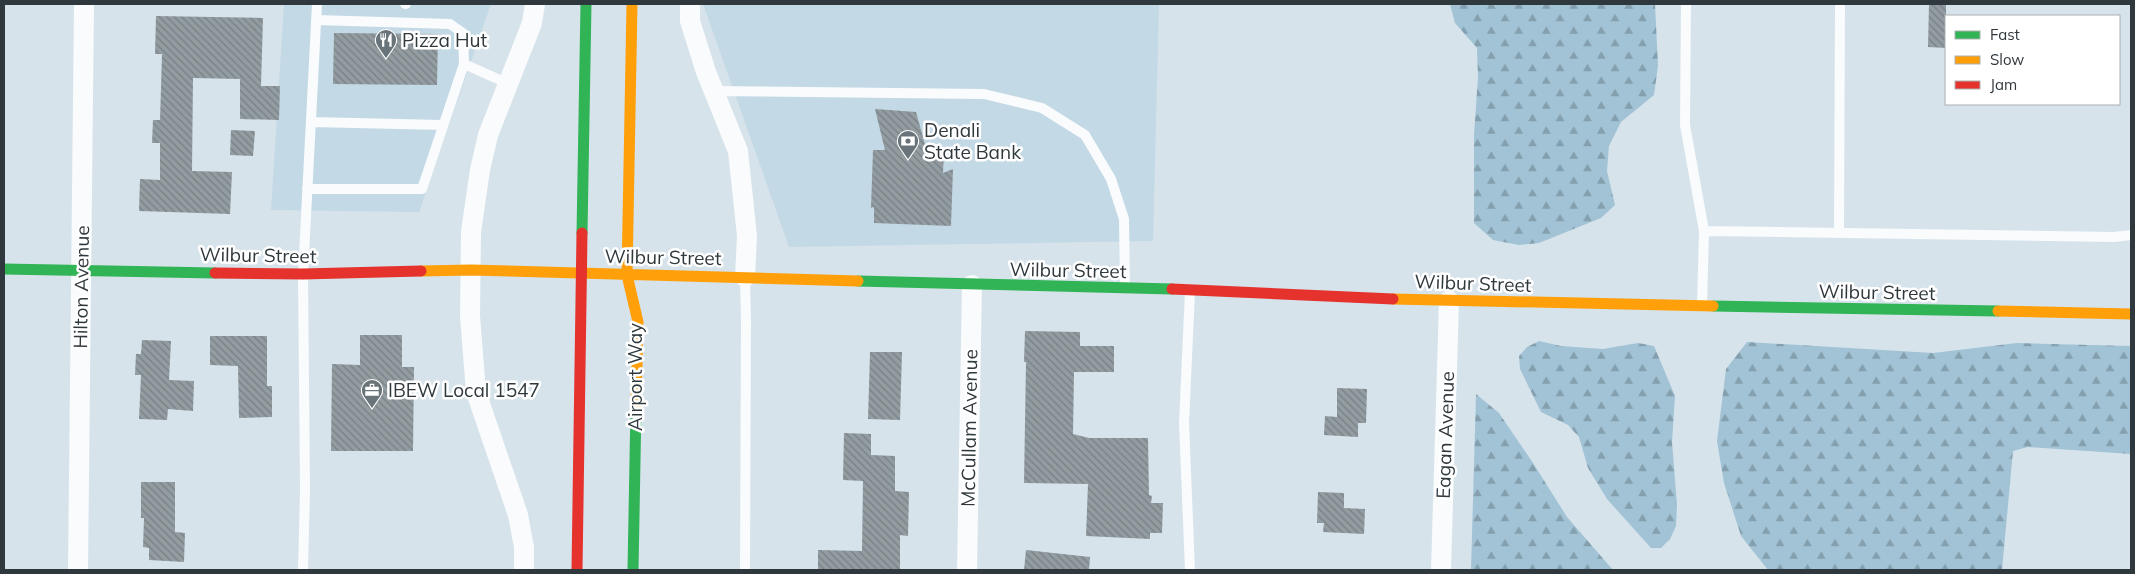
<svg xmlns="http://www.w3.org/2000/svg" width="2135" height="574" font-family="Mulish,sans-serif">
<style>
.built{fill:#c3d9e6}
.forest{fill:url(#forest-firs)}
.building{fill:url(#building-back-hatch)}
.lines{fill:none;stroke-linecap:round;stroke-linejoin:round}
.lane{stroke:#f9fbfc;stroke-width:10}
.street{stroke:#f9fbfc;stroke-width:20}
.fast{stroke:#30b455;stroke-width:11}
.slow{stroke:#ff9f0a;stroke-width:11}
.jam{stroke:#e5322d;stroke-width:11}
.labels{text-anchor:middle;dominant-baseline:central;stroke-width:5;stroke-linejoin:round;paint-order:stroke}
.poi-label{font-size:19px;fill:#2f383d;stroke:#fff;text-anchor:start}
.street-label{font-size:19px;fill:#2f383d;stroke:#fff}
</style>
<defs>
<pattern id="forest-firs" width="22" height="20" patternUnits="userSpaceOnUse" patternTransform="scale(1.25)"><rect width="22" height="20" fill="#a1c3d5"/><path d="M5 1l3.5 6h-7zM16 11l3.5 6h-7z" fill="#849fae"/></pattern>
<pattern id="building-back-hatch" width="6" height="6" patternUnits="userSpaceOnUse" patternTransform="scale(1.25)"><rect width="6" height="6" fill="#929ca1"/><path d="M-1 5l2 2M0 0l6 6M5-1l2 2" fill="none" stroke="#788084"/></pattern>
</defs>
<rect width="100%" height="100%" fill="#d6e3eb"/>
<path class="built" d="M 284,4 L 491,4 L 419,212 L 271,210 Z
M 703,4 L 1159,4 L 1153,241 L 789,247 Z"/>
<path class="forest" d="M 1450,4 L 1655,4 L 1658,66 L 1654,95 L 1621,122 L 1609,146 L 1607,171 L 1615,205 L 1601,218 L 1539,243 L 1519,245 L 1493,240 L 1474,223 L 1474,135 L 1478,77 L 1477,48 L 1455,23 Z
M 1539,341 L 1561,346 L 1603,349 L 1638,343 L 1654,346 L 1675,396 L 1672,442 L 1677,505 L 1676,526 L 1670,539 L 1661,548 L 1651,548 L 1607,499 L 1588,468 L 1579,437 L 1568,425 L 1541,412 L 1520,369 L 1519,356 L 1527,347 Z
M 1747,342 L 1933,353 L 2017,343 L 2131,346 L 2131,454 L 2028,447 L 2013,451 L 2002,570 L 1768,570 L 1741,536 L 1724,483 L 1717,441 L 1726,369 Z
M 1476,394 L 1499,413 L 1533,463 L 1567,517 L 1613,570 L 1471,570 Z"/>
<path class="building" d="M 1929,4 L 1946,4 L 1946,48 L 1928,47 Z
M 156,16 L 263,18 L 261,86 L 280,86 L 279,120 L 240,119 L 240,79 L 193,78 L 192,171 L 232,172 L 230,214 L 139,211 L 140,179 L 160,180 L 160,143 L 152,143 L 153,120 L 160,120 L 162,54 L 155,54 Z
M 334,33 L 438,34 L 437,85 L 333,84 Z
M 875,109 L 916,112 L 926,148 L 944,148 L 943,173 L 953,169 L 951,226 L 874,223 L 874,207 L 871,208 L 873,150 L 885,150 Z
M 231,130 L 255,131 L 253,156 L 230,155 Z
M 1025,331 L 1080,332 L 1080,346 L 1114,346 L 1114,372 L 1074,372 L 1073,434 L 1089,438 L 1148,438 L 1149,495 L 1152,496 L 1151,503 L 1163,503 L 1162,533 L 1150,533 L 1150,539 L 1086,536 L 1088,484 L 1024,483 L 1026,362 L 1024,362 Z
M 360,335 L 402,335 L 402,367 L 414,367 L 413,451 L 331,451 L 332,364 L 360,365 Z
M 210,336 L 267,336 L 267,386 L 272,386 L 272,417 L 239,418 L 238,366 L 210,365 Z
M 142,340 L 171,341 L 169,380 L 194,381 L 193,411 L 168,409 L 167,420 L 139,419 L 141,375 L 135,375 L 136,354 L 141,354 Z
M 870,352 L 902,352 L 900,420 L 868,419 Z
M 1337,388 L 1367,389 L 1366,423 L 1358,423 L 1358,437 L 1324,435 L 1325,416 L 1337,417 Z
M 844,433 L 871,434 L 871,455 L 895,456 L 895,491 L 909,492 L 908,536 L 900,535 L 900,570 L 818,570 L 818,550 L 862,551 L 863,481 L 843,480 Z
M 141,482 L 175,482 L 175,532 L 185,533 L 184,562 L 149,560 L 149,548 L 143,547 L 144,518 L 141,518 Z
M 1318,492 L 1344,493 L 1344,508 L 1365,509 L 1364,534 L 1323,532 L 1324,523 L 1317,523 Z
M 1026,550 L 1090,557 L 1089,570 L 1024,570 Z"/>
<g class="lines">
<path class="lane" d="M 405,4 L 406,4
M 1686,4 L 1685,125 L 1704,231
M 316,20 L 450,24 L 463,33 L 464,64 L 509,84
M 714,91 L 984,94 L 1042,108 L 1085,135 L 1111,179 L 1124,219 L 1125,287
M 311,122 L 443,125
M 307,189 L 422,189 L 464,64
M 1839,232 L 1840,4
M 745,279 L 746,320 L 745,570
M 1702,306 L 1704,231 L 2114,237 L 2131,235
M 303,570 L 305,490 L 303,274 L 317,4
M 1190,570 L 1184,423 L 1190,291"/>
<path class="street" d="M 690,4 L 690,21 L 706,72 L 738,151 L 747,236 L 745,277
M 78,570 L 84,4
M 524,570 L 524,547 L 518,515 L 476,392 L 470,316 L 471,232 L 480,170 L 488,135 L 532,23 L 535,4
M 967,570 L 972,285
M 1441,570 L 1449,301"/>
<path class="fast" d="M 582,233 L 586,4
M 4,269 L 215,273
M 858,281 L 1172,289
M 1713,306 L 1998,311
M 633,570 L 636,406"/>
<path class="slow" d="M 632,4 L 627,275 L 638,322 L 636,406
M 421,271 L 471,270 L 858,281
M 1393,299 L 1713,306
M 1998,311 L 2131,314"/>
<path class="jam" d="M 215,273 L 303,274 L 421,271
M 1172,289 L 1393,299
M 577,570 L 582,233"/>
</g>
<defs>
<g id="restaurant-pin" transform="scale(1.125)"><path d="M0 17L-7.5 6A9.5 9.5 0 1 1 7.5 6Z" fill="#69747a" stroke="#fff"/><path d="M-5-6h1v4h1v-4h1v4h1v-4h1v5L-1.5 .5V6h-2V.5L-5-1ZM5-6V6H3V1.5H1.5Q1.5-4 5-6Z" fill="#fff"/></g>
<g id="bank-pin" transform="scale(1.125)"><path d="M0 17L-7.5 6A9.5 9.5 0 1 1 7.5 6Z" fill="#69747a" stroke="#fff"/><path d="M-6-4H6V4H-6ZM0-2.3a2.3 2.3 0 1 0 0 4.6a2.3 2.3 0 1 0 0-4.6Z" fill="#fff"/></g>
<g id="office-pin" transform="scale(1.125)"><path d="M0 17L-7.5 6A9.5 9.5 0 1 1 7.5 6Z" fill="#69747a" stroke="#fff"/><path d="M-6-3h4V-5.5h4V-3h4V5H-6ZM-1-4.5V-3h2v-1.5ZM-6 0V1H6V0Z" fill="#fff"/></g>
</defs>
<g fill-rule="evenodd">
<use href="#restaurant-pin" x="386" y="40"/>
<use href="#bank-pin" x="908" y="141"/>
<use href="#office-pin" x="372" y="390"/>
</g>
<g class="labels">
<g class="poi-label">
<text x="402" y="40">Pizza Hut</text>
<text x="924" y="130">Denali<tspan x="924" dy="22">State Bank</tspan></text>
<text x="388" y="390">IBEW Local 1547</text>
</g>
<g class="street-label">
<text transform="translate(258 255) rotate(1)">Wilbur Street</text>
<text transform="translate(663 257) rotate(1)">Wilbur Street</text>
<text transform="translate(1068 270) rotate(1)">Wilbur Street</text>
<text transform="translate(1473 283) rotate(2)">Wilbur Street</text>
<text transform="translate(81 287) rotate(-89)">Hilton Avenue</text>
<text transform="translate(1877 292) rotate(1)">Wilbur Street</text>
<text transform="translate(635 377) rotate(-90)">Airport Way</text>
<text transform="translate(969 428) rotate(-89)">McCullam Avenue</text>
<text transform="translate(1445 435) rotate(-88)">Eagan Avenue</text>
</g>
</g>
<rect width="2135" height="574" fill="none" stroke="#2f383d" stroke-width="10"/>
<rect x="1945" y="15" width="175" height="90" fill="#ffffff" stroke="#acafb1"/>
<rect x="1955" y="31" width="25" height="8" fill="#30b455" stroke="#acafb1"/>
<text x="1990" y="40" font-size="15" fill="#2f383d">Fast</text>
<rect x="1955" y="56" width="25" height="8" fill="#ff9f0a" stroke="#acafb1"/>
<text x="1990" y="65" font-size="15" fill="#2f383d">Slow</text>
<rect x="1955" y="81" width="25" height="8" fill="#e5322d" stroke="#acafb1"/>
<text x="1990" y="90" font-size="15" fill="#2f383d">Jam</text>
</svg>
